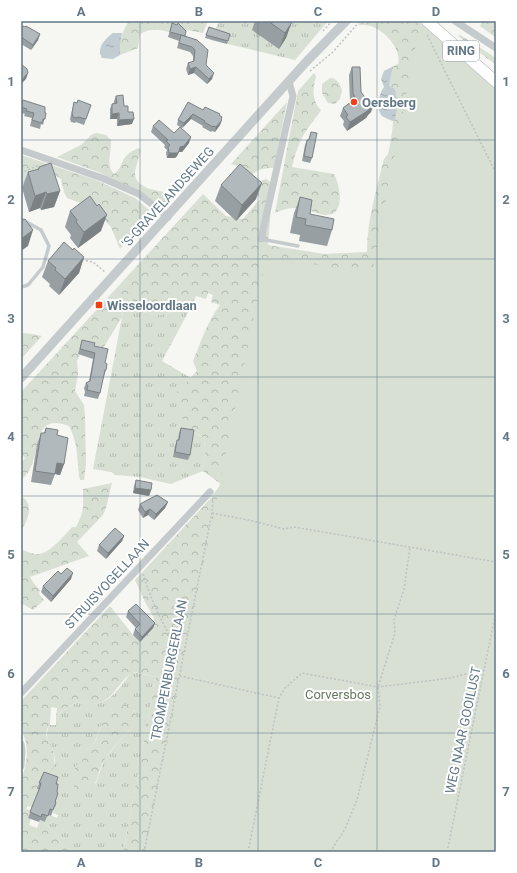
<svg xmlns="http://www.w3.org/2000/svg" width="517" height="873" font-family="Roboto,sans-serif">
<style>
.grass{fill:url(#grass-tufts);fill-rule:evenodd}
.forest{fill:url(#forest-crowns)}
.green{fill:#d8dfd3}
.water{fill:url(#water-ripples)}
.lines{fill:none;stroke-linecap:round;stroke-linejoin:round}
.primary-casing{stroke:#b8bdc0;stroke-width:12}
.path{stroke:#bfc1c3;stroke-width:1.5;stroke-dasharray:2 2;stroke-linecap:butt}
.service{stroke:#c5cacc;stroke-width:3.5}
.minor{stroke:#c5cacc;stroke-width:7}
.tertiary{stroke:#c5cacc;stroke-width:9}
.primary{stroke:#fff;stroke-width:11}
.wall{fill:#989fa3}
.shaded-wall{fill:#7c8284}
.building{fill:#b1b9bd;stroke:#7c8284}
.grid{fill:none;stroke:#637886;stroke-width:1;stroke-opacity:0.55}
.poi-dot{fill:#f13f18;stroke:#fff;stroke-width:1.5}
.labels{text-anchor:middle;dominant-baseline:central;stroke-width:4;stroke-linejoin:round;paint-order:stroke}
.shield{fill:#fff;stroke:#92a0aa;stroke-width:1}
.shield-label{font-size:12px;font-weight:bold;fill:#637886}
.poi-label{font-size:13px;font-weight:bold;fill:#637886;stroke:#fff;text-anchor:start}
.street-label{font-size:13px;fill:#637886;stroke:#fff}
.park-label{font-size:13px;fill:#65785e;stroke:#fff}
.neatline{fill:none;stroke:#637886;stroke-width:1.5}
.grid-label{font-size:13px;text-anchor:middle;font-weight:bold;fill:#637886}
</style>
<defs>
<pattern id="grass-tufts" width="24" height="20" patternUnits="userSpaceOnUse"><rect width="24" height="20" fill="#d8dfd3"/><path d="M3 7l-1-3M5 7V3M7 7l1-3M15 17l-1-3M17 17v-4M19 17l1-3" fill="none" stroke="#b3bab1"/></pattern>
<pattern id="forest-crowns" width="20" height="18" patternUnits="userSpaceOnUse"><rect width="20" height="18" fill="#d8dfd3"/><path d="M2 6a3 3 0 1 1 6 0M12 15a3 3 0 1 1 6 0" fill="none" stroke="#b3bab1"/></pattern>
<pattern id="water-ripples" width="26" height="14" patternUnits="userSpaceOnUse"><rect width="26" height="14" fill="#c1cdd2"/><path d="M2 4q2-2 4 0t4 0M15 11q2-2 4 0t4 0" fill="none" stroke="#a0abb0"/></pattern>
</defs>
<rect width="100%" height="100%" fill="#f6f6f2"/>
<path class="grass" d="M 219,21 L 328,21 L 295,60 L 211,40 Z
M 191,307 L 162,361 L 191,378 L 177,392 L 192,431 L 204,438 L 205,450 L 203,471 L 171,484 L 140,477 L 116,475 L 111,472 L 93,469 L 123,312 L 136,311 L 161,315 Z
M 132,672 L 156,677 L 123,852 L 69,852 L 45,822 L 48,814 L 57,818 L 58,815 L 53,813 L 54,808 L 44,778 C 47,774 52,769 54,765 C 59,750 40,739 50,725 L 56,725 L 56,716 C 63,710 75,701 84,702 C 90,703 95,704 100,703 C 114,699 123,682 132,672 ZM 134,710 L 136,715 L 131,729 L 118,742 L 104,760 L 96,783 L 76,788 C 63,773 84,759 92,747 C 96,740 99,731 102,723 Z"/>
<path class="forest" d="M 129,21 L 208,21 L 203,33 L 176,28 L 173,33 C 161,30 152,27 140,34 L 138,48 L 120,55 C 118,43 122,32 129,21 Z
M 362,21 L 416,21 L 420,23 L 496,852 L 123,852 L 156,677 L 134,672 C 121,678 116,695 102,702 C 96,705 90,703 84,702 C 74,701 63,710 56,716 L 57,708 L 51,707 L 50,725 L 47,729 L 46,734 L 54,754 L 54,765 L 53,769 L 44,778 L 39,789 L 33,808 L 28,806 L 26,809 L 31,810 L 28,818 L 31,819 L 29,825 L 37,828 L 40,820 L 45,822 L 69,852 L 21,852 L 21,779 L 25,768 L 27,755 L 26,742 L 21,728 L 21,701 L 110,606 L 133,635 L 140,642 L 153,628 L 154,618 L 145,602 L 135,580 L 209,500 L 221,484 L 203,471 L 205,450 L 204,438 C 200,435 195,433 191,430 C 182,423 175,403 177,392 L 197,371 L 193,361 C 201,342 207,322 220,305 L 211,302 L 213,295 L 208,293 L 206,299 L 196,296 L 191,307 L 161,315 L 136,311 L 123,312 L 122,317 L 102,350 L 82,350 L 77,361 L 78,374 L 75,391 L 84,405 L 85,417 L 86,464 L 84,480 L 80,480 L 79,476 C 77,457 78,443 69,426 C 32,412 41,451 29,471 C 27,474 24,477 21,480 L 21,463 L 25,458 L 21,454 L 21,392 L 203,194 L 226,216 L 243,219 L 260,199 L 252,187 L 257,182 L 266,179 L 273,184 L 268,245 L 324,254 L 367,252 C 367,221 376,192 383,162 C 384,158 386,157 388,154 C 390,148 393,127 393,121 L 394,120 L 398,104 L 395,89 L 389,86 L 392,71 L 392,67 L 398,64 C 402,49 385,31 371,26 C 368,25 362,25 358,25 Z
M 483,21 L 496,21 L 496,38 L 480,26 Z
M 460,35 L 496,58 L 496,65 L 458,36 Z
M 314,73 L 316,76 C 313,88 311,100 321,110 L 320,112 C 304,132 298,142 292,167 L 334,174 C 340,184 346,216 326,215 C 322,215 318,213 314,212 C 297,207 291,206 275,213 L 298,91 Z
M 330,78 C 337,78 340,84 342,90 L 340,99 L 335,104 L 328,103 L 322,93 L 322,84 Z
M 287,102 L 274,168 C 264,168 259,169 251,175 L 240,167 L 231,164 Z
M 96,133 L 106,135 L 111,140 C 112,151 105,165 114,174 C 126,165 118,156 139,148 L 141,150 C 139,157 136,165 135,172 C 134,190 160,191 173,193 L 161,206 L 138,191 L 98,172 L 57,157 L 81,145 L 91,135 Z
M 21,155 L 96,180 L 135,198 L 154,214 L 120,249 L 111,227 L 88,204 L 78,202 L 67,198 L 64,192 L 61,179 L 49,172 L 37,174 L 21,185 Z
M 21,333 L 32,334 L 42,336 L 21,359 Z
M 112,483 L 106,508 L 103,515 L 77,542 L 89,556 L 30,577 L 35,585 L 40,590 L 39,594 L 44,600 L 33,610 L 21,603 L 21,549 C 27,552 36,556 43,553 C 52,550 66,534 72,527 L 76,527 C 85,510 83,507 83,489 Z
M 21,496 C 34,503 29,520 21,530 Z
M 121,704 C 126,704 129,706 132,709 C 145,720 125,734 118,742 C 113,747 109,753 105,759 C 97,769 100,783 88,791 C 83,792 78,791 74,786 C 63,773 89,753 95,742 C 101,730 105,705 121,704 Z"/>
<path class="green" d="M 420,23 L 496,84 L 496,852 L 145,852 L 266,257 L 372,273 Z"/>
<path class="water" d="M 113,33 L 122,33 L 120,44 L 120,55 L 113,59 L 102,58 C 96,48 105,39 113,33 Z
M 392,67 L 392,71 L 389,86 L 395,89 L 398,104 L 395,119 L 393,121 C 389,119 384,118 381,115 C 376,107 379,94 384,87 L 381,79 L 384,71 Z"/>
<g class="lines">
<g class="primary-casing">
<path id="primary" d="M 427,21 L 496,82"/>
</g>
<path class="path" d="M 413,21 L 418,25
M 323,31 L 332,21
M 427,35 L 496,173
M 310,71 L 333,52 L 360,21
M 21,173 L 39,165
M 82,260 L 93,262 L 105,272
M 212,513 L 253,521 L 284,529 L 294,527 L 496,562
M 143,574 C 152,602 165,632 184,656
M 180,676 L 279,698
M 144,852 L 212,513 L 213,499
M 248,852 L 279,698 L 285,688 L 302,673 L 378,687 L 451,678 L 484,669
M 330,852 L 345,829 L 357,800 L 380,706 L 378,687 L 395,633 L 394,620 L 404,589 L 410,547
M 447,852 L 496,611"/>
<path class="service" d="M 21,219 L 41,230 L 49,246 L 43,267 L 28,285 L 21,287
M 261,239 L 298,246"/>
<path class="minor" d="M 455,21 L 496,48
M 21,150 L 102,178 L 139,194 L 168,217
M 261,239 L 293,96 L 289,82
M 21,693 L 210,492
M 21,744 L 22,751 L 21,766"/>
<path class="tertiary" d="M 21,378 L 307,61 L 346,21"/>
<use href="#primary" class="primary"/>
</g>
<path class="wall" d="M 255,21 L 291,21 L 286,38 L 279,49 L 252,30 Z
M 172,23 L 185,36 L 197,40 L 206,65 L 212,79 L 207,84 L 194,73 L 188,75 L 186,69 L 188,63 L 193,62 L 193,56 L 190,52 L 177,48 L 179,41 L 168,37 Z
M 209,27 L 230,34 L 227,44 L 205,38 Z
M 21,29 L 40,34 L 38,40 L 31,50 L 21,44 Z
M 352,67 L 361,92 L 371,112 L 368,115 L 366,118 L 347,131 L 343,125 L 344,121 L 340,116 L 343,108 L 350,102 L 349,75 Z
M 116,96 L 128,112 L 132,124 L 117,126 L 117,119 L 110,119 L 110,109 L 112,104 L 114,103 L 114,101 Z
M 23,100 L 46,113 L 43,125 L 41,124 L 40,129 L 30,126 L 32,118 L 24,116 L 25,114 L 21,113 L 21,106 Z
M 74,102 L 91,105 L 84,125 L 76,122 L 75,123 L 71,122 L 70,119 Z
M 203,110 L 222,117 L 220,125 L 215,132 L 212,131 L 211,132 L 202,127 L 203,126 L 191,119 L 182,128 L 177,125 L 178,120 Z
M 153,126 L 174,133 L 189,143 L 182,152 L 179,152 L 177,156 L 175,158 L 167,158 L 166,153 L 167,150 L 164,147 L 165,145 L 151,132 Z
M 311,132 L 312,158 L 310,163 L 302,161 L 305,145 L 307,140 L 308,140 Z
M 39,167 L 60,191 L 54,207 L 41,210 L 40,208 L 29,212 L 22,188 L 28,172 L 38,169 Z
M 221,185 L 256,199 L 236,221 L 215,201 Z
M 300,197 L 310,214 L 332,230 L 327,246 L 299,241 L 300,235 L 290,233 L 294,213 Z
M 97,206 L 101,231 L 78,248 L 70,238 L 71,235 L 65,227 L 70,211 Z
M 73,250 L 84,257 L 79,273 L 59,295 L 49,286 L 50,284 L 42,277 L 48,261 Z
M 82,340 L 94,346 L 105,363 L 106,370 L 104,376 L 103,376 L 100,393 L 98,399 L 84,396 L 85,392 L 84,388 L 86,383 L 89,381 L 93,359 L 78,354 Z
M 46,428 L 57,435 L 64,464 L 60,475 L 55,474 L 51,485 L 31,482 L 37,444 L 41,433 L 44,433 Z
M 181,428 L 190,455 L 188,460 L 173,457 L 175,446 L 178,440 L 179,433 Z
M 136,480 L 151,490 L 149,496 L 133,493 L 134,486 Z
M 168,502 L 165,508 L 154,520 L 148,515 L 143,518 L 138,510 L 140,504 Z
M 124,536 L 122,541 L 106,559 L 97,551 L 99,545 Z
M 61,574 L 71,579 L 51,602 L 41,592 L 43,586 Z
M 128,611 L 155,623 L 153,628 L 140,642 L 133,635 L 135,629 L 136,628 L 126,617 Z
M 44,772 L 56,784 L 55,802 L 56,802 L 51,816 L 48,814 L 45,822 L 40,820 L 39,822 L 28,818 L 38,792 L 39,789 L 37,789 Z"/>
<path class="shaded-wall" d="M 292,22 L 286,38 L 279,49 L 285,33 Z
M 40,34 L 38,40 L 31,50 L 33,45 Z
M 196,67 L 194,73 L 188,75 L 190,69 Z
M 28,73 L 26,79 L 21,84 L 21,82 L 25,76 Z
M 214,73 L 212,79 L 207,84 L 209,79 Z
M 374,104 L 371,112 L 368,115 L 366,118 L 347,131 L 350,122 Z
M 119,113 L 117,119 L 110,119 L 112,114 Z
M 193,114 L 191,119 L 182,128 L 184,123 Z
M 222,117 L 220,123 L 222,120 L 220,125 L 215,132 L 216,127 Z
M 134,119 L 132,124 L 117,126 L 119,120 Z
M 191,137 L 189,143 L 182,152 L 179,152 L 177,156 L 175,158 L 167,158 L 169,153 L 180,147 Z
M 262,183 L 256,199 L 236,221 L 242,205 Z
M 60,191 L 54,207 L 41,210 L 47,194 Z
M 46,192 L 40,208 L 29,212 L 35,196 Z
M 107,215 L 101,231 L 78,248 L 84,232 Z
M 33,230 L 28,246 L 21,251 L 21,239 Z
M 84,257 L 79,273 L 59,295 L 65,279 Z
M 57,463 L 64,464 L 60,475 L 55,474 Z
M 135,488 L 151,490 L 149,496 L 133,493 Z
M 168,502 L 165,508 L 154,520 L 156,514 Z
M 150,509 L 148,515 L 143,518 L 145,512 Z
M 124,536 L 122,541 L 106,559 L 108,553 Z
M 73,573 L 71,579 L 51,602 L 53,596 Z
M 155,623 L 153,628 L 140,642 L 142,637 Z"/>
<path class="building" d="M 268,21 L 291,21 L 292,22 L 285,33 Z
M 172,23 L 177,25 L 178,23 L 186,31 L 185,36 L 170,32 Z
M 23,26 L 25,27 L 26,26 L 40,34 L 33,45 L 21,37 L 21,29 Z
M 209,27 L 230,34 L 228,41 L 206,35 Z
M 181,35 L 197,40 L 208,50 L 206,65 L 214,73 L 209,79 L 196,67 L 190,69 L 188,63 L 194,61 L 195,50 L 192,47 L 179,43 Z
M 21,64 L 27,69 L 28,73 L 25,76 L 21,82 Z
M 352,67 L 360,67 L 361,92 L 367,100 L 369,99 L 374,104 L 369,108 L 369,110 L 350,122 L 346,117 L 348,115 L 343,108 L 354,100 L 353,98 L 355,97 L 353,93 Z
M 123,95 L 124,106 L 128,106 L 128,112 L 133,112 L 134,119 L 119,120 L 119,113 L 112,114 L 112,104 L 117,103 L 116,96 Z
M 23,100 L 45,107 L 45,113 L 46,113 L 45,119 L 43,119 L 42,123 L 32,120 L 34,113 L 26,111 L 27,109 L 21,107 Z
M 78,100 L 91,105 L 86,119 L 78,117 L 77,118 L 73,117 L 72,113 L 74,102 L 77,103 Z
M 188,102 L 203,110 L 205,107 L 220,114 L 219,115 L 222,117 L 221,119 L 222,120 L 216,127 L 213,126 L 213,127 L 204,122 L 205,121 L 193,114 L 184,123 L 178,120 Z
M 159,120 L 174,133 L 180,127 L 191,137 L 184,146 L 180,147 L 179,151 L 178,153 L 169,153 L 168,147 L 170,145 L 166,141 L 168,140 L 153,126 Z
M 311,132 L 317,133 L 312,158 L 304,156 L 307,140 L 309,140 Z
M 51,163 L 60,191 L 47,194 L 46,192 L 35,196 L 28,172 L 39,169 L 39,167 Z
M 240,164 L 262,183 L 242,205 L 221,185 Z
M 90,196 L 97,206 L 99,204 L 107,215 L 84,232 L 76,222 L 77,220 L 70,211 Z
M 300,197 L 312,200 L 310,214 L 334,219 L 332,230 L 305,225 L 306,219 L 296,217 Z
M 21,217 L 23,220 L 25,219 L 33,230 L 21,239 Z
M 64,242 L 73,250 L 74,248 L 84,257 L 65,279 L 55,270 L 56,268 L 48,261 Z
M 82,340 L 95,343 L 94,346 L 108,349 L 105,363 L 107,364 L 106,370 L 105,370 L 100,393 L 87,390 L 88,386 L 86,383 L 90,381 L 95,353 L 80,349 Z
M 46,428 L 58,430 L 57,435 L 68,438 L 64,464 L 57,463 L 55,474 L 35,471 L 41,433 L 45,433 Z
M 181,428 L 194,430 L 190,455 L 175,452 L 177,440 L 179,440 Z
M 21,478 L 22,478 L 21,487 Z
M 136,480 L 152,483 L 151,490 L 135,488 Z
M 157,495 L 168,502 L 156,514 L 150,509 L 145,512 L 140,504 Z
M 115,528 L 124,536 L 108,553 L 99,545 Z
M 67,568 L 73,573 L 53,596 L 43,586 L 58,571 L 61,574 Z
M 136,604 L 155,623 L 142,637 L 135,629 L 140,624 L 128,611 Z
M 44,772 L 58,777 L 56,784 L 58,784 L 57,792 L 58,793 L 55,802 L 56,802 L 53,810 L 50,809 L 48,816 L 42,814 L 41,817 L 30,812 L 40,787 L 41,783 L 39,783 Z"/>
<path class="grid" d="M 140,21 L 140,852M 258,21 L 258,852M 377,21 L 377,852M 21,140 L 496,140M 21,259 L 496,259M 21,377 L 496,377M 21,496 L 496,496M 21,614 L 496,614M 21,733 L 496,733"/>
<g class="poi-dot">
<circle cx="354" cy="102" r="4"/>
<rect x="95" y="301" width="8" height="8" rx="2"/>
</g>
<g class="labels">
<rect class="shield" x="443" y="41" width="36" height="20" rx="3"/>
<g class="shield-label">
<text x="461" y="51">RING</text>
</g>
<g class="poi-label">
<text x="362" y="102">Oersberg</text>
<text x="107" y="305">Wisseloordlaan</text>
</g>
<g class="street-label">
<text transform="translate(168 197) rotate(-48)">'S-GRAVELANDSEWEG</text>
<text transform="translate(107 584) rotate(-47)">STRUISVOGELLAAN</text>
<text transform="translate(169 670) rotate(-79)">TROMPENBURGERLAAN</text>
<text transform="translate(463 730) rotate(-78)">WEG NAAR GOOILUST</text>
</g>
<g class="park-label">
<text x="338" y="694">Corversbos</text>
</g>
</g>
<rect width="517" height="873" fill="none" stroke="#ffffff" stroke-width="44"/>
<rect x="22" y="22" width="473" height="829" class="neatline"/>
<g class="grid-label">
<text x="81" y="16">A</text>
<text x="199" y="16">B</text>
<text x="318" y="16">C</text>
<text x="436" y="16">D</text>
<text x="11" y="86">1</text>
<text x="506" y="86">1</text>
<text x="11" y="204">2</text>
<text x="506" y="204">2</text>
<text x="11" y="323">3</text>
<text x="506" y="323">3</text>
<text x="11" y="441">4</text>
<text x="506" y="441">4</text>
<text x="11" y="559">5</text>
<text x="506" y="559">5</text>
<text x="11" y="678">6</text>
<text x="506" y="678">6</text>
<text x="11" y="796">7</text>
<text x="506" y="796">7</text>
<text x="81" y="867">A</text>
<text x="199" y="867">B</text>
<text x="318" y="867">C</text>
<text x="436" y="867">D</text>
</g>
</svg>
